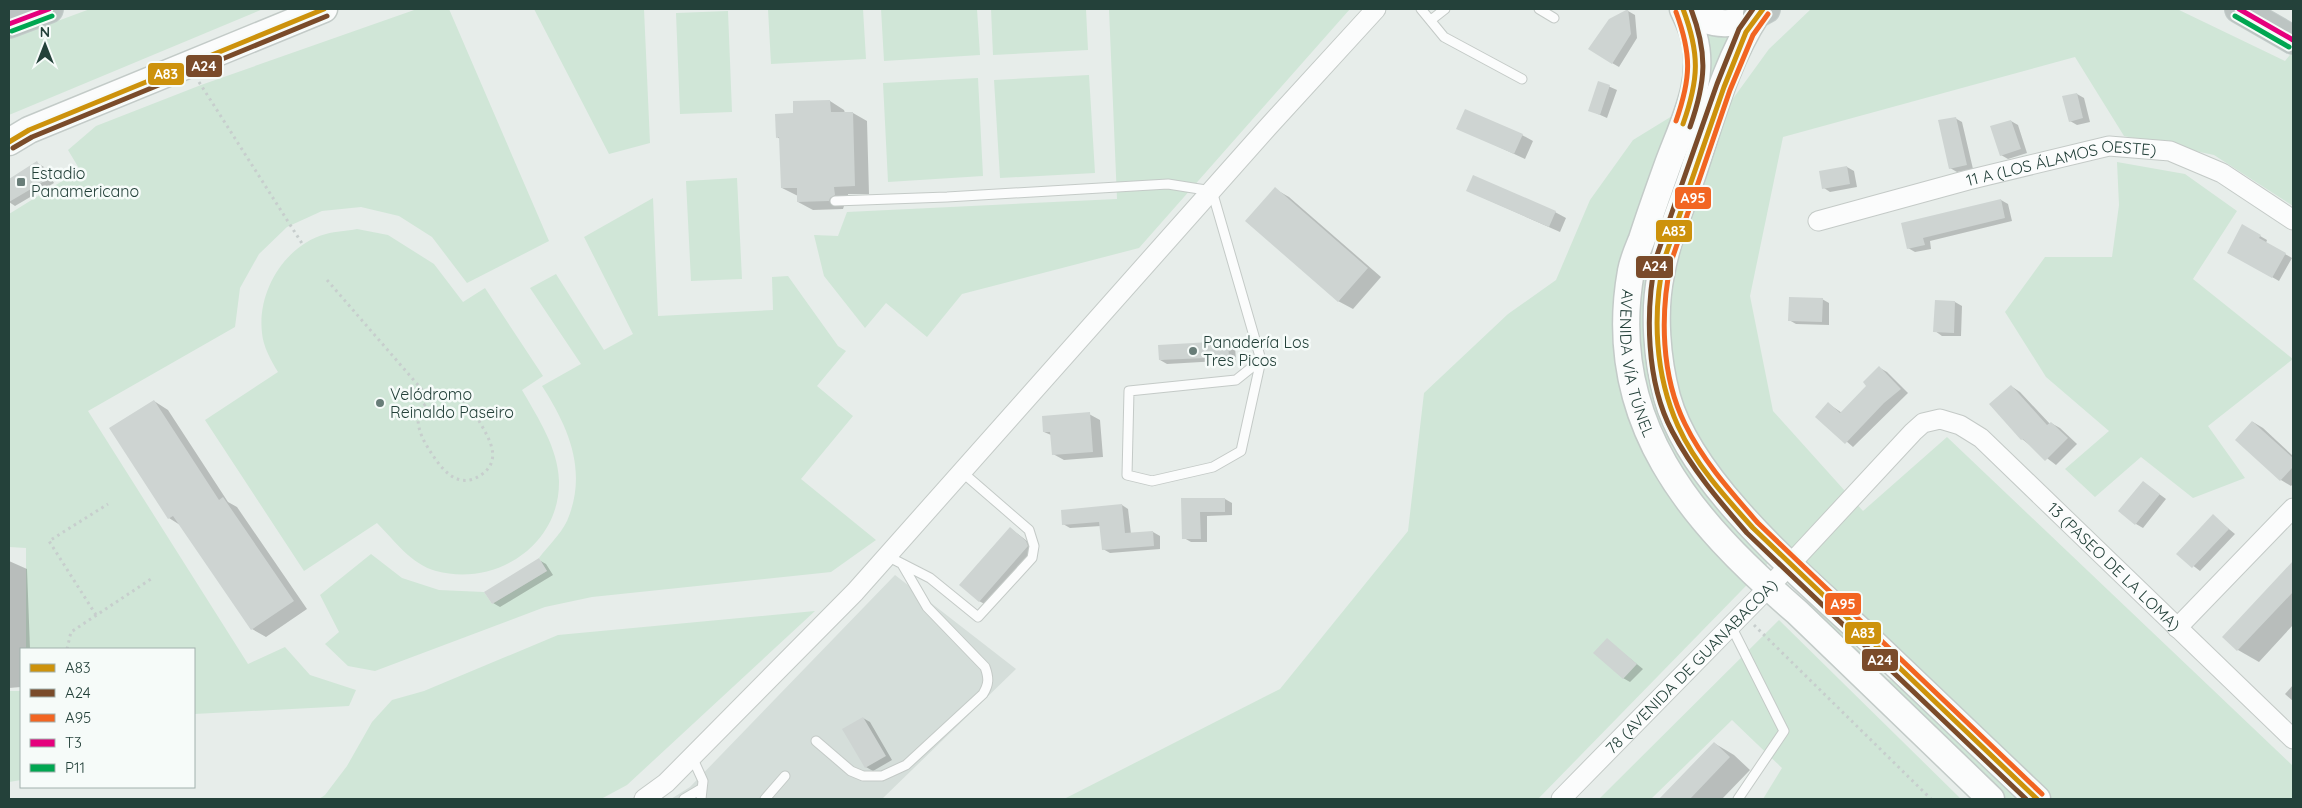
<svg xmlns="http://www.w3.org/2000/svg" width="2302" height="808" font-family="Quicksand,sans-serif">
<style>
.built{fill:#d5deda}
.green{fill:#d0e6d7}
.shadow{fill:#0003}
.building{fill:#ced4d2}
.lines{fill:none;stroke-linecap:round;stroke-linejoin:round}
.lane-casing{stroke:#c4cac7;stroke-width:11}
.street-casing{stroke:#c4cac7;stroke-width:21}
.secondary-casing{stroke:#c3cbc8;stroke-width:29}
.highway-casing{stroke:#c2cbc9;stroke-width:30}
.path{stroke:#c7cecd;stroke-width:3;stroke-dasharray:2.5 4;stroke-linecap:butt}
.lane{stroke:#fbfcfc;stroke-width:9}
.street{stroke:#fbfcfc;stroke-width:19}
.secondary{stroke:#fbfcfc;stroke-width:26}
.highway{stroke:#bcc4c2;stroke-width:28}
.bus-1-casing{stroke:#f6fbf9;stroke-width:9}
.bus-2-casing{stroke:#f6fbf9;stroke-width:9}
.bus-3-casing{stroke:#f6fbf9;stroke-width:9}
.bus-4-casing{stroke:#f6fbf9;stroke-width:9}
.bus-5-casing{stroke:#f6fbf9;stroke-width:9}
.bus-1{stroke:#cd920c;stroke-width:5}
.bus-2{stroke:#7a4b2a;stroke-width:5}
.bus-3{stroke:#f26522;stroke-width:5}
.bus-4{stroke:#e5007d;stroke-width:5}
.bus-5{stroke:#00a651;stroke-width:5}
.poi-dot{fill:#687d78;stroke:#f6fbf9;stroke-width:2}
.labels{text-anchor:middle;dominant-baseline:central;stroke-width:5;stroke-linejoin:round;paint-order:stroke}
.street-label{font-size:16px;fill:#24413a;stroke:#f6fbf9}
.poi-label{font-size:16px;fill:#24413a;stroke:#f6fbf9;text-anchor:start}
.line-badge{stroke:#f6fbf9;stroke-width:2}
.badge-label{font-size:14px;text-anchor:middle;font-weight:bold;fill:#fff}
</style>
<rect width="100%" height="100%" fill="#e7edea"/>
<path class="built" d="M 895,575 L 1016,669 L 882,799 L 671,799 L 690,787 Z"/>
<path class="green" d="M 90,9 L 263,9 L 9,115 L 9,39 Z
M 417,9 L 449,9 L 549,241 L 467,283 L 432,237 L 399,216 L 361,207 L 322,211 L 287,227 L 259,254 L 240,288 L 235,327 L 88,411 L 248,664 L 285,647 L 310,675 L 356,690 L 349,706 L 194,714 L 194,649 L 26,649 L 26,548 L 9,547 L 9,214 L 80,170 L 68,150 L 96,126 L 201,85 Z
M 534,9 L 644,9 L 650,143 L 609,154 Z
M 768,9 L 863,9 L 866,59 L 771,64 Z
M 881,9 L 977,9 L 980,55 L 884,61 Z
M 991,9 L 1086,9 L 1088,50 L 993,55 Z
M 1109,9 L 1350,9 L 1139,248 L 962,294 L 927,337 L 886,303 L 865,328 L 824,276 L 814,235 L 838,236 L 847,212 L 1117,199 Z
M 1811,9 L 2177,9 L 2285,61 L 2293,51 L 2293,206 L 2214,155 L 2124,136 L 2075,57 L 1783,137 L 1750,296 L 1773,411 L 1863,511 L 1947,437 L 2293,766 L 2293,799 L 2050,799 L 1781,550 L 1538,799 L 1064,799 L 1280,689 L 1408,531 L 1424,393 L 1508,314 L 1556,280 L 1590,200 L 1633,140 L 1690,105 L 1705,31 L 1729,34 L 1718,68 L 1724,111 L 1769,49 Z
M 728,11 L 732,112 L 680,114 L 676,13 Z
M 1089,75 L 1095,173 L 1000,178 L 994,80 Z
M 978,78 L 983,176 L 888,182 L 883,83 Z
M 2117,162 L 2185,174 L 2237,211 L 2193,279 L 2293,359 L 2208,426 L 2245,478 L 2193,498 L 2141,457 L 2095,497 L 2065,469 L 2109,431 L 2046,377 L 2005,312 L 2045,257 L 2112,257 L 2119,205 Z
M 737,178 L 742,279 L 691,281 L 686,181 Z
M 653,198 L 658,316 L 773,310 L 772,277 L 788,276 L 838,346 L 846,351 L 817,386 L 853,416 L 801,479 L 876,540 L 831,572 L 592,597 L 545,607 L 375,671 L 348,666 L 325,644 L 339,632 L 320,595 L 371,554 L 402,578 L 439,590 L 484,592 L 492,604 L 547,571 L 539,558 C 547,547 561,534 567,521 C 588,472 569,428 542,386 L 581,364 L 530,288 L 556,274 L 604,350 L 633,334 L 584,237 Z
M 357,229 L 388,235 L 434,264 L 463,302 L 485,288 L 543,376 L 522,390 C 538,418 558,448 559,481 C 560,546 495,587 436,571 C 411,564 395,541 377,523 L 304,571 L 205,420 L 278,372 C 271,361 263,346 262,333 C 257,291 285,245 326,234 C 336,231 347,231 357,229 Z
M 1811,603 L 1888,679 L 1904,686 L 2021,799 L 2004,799 L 1807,607 Z
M 815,611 L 627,785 L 601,799 L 319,799 L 325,795 L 347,766 L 372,722 L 392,700 L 424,691 L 558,635 Z
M 1779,620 L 1961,799 L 1763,799 L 1782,768 L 1732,720 L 1651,799 L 1599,799 Z
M 9,691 L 21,691 L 21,780 L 9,782 Z"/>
<path class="shadow" d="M 1628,11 L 1635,15 L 1637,38 L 1619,67 L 1612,63 Z
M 1599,82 L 1617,90 L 1607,118 L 1589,110 Z
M 2077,94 L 2084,98 L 2090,122 L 2077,125 L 2070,121 Z
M 830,101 L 844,110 L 845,113 L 853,113 L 867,121 L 869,194 L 848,194 L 849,203 L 844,206 L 843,209 L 813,210 L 798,202 L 798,196 L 782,188 L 780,139 L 777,137 L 794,114 Z
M 1955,118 L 1962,122 L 1973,169 L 1957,172 L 1950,168 Z
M 2011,121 L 2018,125 L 2027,153 L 2008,159 L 2001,155 Z
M 1458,128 L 1522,135 L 1533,141 L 1525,159 Z
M 37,163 L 44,167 L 54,183 L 15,206 L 9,202 L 9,180 Z
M 1847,167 L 1854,171 L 1857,187 L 1830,192 L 1824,188 Z
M 1275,189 L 1289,197 L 1381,277 L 1353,309 L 1338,301 Z
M 1468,191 L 1555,212 L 1566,218 L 1560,232 Z
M 2001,200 L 2008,204 L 2012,221 L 1930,241 L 1931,249 L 1915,252 L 1908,248 L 1902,224 Z
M 2243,226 L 2267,240 L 2266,243 L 2292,258 L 2279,281 L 2228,252 Z
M 1822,299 L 1829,303 L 1829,325 L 1796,324 L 1789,320 Z
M 1936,301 L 1955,302 L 1962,306 L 1961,336 L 1942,336 L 1935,331 Z
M 1228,343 L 1235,347 L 1236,360 L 1167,364 L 1160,360 Z
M 1880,368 L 1887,372 L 1908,393 L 1853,447 L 1817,416 L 1829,404 L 1842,413 L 1868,386 Z
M 2011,386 L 2020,392 L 2050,424 L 2051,423 L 2060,428 L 2077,444 L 2056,465 L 2022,439 Z
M 154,401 L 168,410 L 228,502 L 237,507 L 307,609 L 266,637 L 252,629 L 180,525 L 169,518 L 111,429 Z
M 1089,414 L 1100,420 L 1103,457 L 1064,460 L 1053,454 L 1051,435 L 1044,432 Z
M 2253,422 L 2263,428 L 2293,456 L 2293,484 L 2291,486 L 2281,480 L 2237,440 Z
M 2143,482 L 2166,499 L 2143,528 L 2136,524 Z
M 1183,499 L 1225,499 L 1232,503 L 1232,515 L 1207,516 L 1207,542 L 1191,542 L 1184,538 Z
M 1122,505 L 1128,509 L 1131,534 L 1153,532 L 1160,536 L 1160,549 L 1110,553 L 1103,549 L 1101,526 L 1070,528 L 1063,524 Z
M 2213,516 L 2235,534 L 2200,571 L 2178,554 Z
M 1010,528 L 1036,548 L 1038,553 L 990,607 L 979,601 Z
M 539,560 L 546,564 L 553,575 L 500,607 L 493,603 L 486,592 Z
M 9,561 L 27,569 L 30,649 L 21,649 L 21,687 L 9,688 Z
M 2293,563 L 2293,625 L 2259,662 L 2238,650 L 2224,637 Z
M 1607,640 L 1643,669 L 1630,682 L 1623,678 Z
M 2293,685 L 2293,701 L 2285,694 Z
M 863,718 L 870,722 L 892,760 L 873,771 L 866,767 Z
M 1714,743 L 1734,755 L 1750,770 L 1722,799 L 1661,799 Z"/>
<path class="building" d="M 1628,9 L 1631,34 L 1612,64 L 1588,49 L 1609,19 Z
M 1598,81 L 1610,85 L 1600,115 L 1588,111 Z
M 2077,93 L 2083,118 L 2069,122 L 2062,96 Z
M 830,100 L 831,112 L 853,112 L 855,186 L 834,187 L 835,195 L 830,198 L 829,201 L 797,202 L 797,188 L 781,188 L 779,137 L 776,138 L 775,114 L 793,113 L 793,101 Z
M 1465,109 L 1523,134 L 1514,154 L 1456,129 Z
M 1956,117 L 1967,165 L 1949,169 L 1938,120 Z
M 2011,120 L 2021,149 L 2000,156 L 1990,126 Z
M 37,161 L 48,179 L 9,202 L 9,179 Z
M 1847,166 L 1850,184 L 1822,189 L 1819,171 Z
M 1473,175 L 1556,211 L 1549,227 L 1466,191 Z
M 1275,187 L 1368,268 L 1338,302 L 1245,221 Z
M 2001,199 L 2005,218 L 1923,238 L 1925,245 L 1907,249 L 1901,223 Z
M 2242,224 L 2261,235 L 2259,238 L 2286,253 L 2272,278 L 2227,253 Z
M 1789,297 L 1823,298 L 1822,322 L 1788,321 Z
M 1935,300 L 1955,301 L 1954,333 L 1933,332 Z
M 1228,341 L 1229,357 L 1159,360 L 1158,345 Z
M 1879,366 L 1901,389 L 1884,403 L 1845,444 L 1815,417 L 1828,402 L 1840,413 L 1866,386 L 1863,382 Z
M 2011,385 L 2047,425 L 2051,422 L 2068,438 L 2045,461 L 2023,439 L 2021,440 L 1989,404 Z
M 154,400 L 219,500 L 223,497 L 294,601 L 251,630 L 173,516 L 168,519 L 109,428 Z
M 1090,412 L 1093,452 L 1052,455 L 1050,432 L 1043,432 L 1042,416 Z
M 2252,421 L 2293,458 L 2293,467 L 2280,481 L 2235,440 Z
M 2143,481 L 2160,494 L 2135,525 L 2118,511 Z
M 1181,498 L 1225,498 L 1225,512 L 1200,512 L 1201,539 L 1182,539 Z
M 1122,504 L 1125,533 L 1153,531 L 1154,546 L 1102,550 L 1099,522 L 1062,525 L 1061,510 Z
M 2213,514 L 2229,529 L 2192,568 L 2176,554 Z
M 1010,527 L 1026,541 L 1028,546 L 979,602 L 959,585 Z
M 539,558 L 547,571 L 492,604 L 484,592 Z
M 2293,561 L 2293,592 L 2237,651 L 2222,637 Z
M 1607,638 L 1637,664 L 1623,679 L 1593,653 Z
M 863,717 L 886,756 L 865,768 L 842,729 Z
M 1714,742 L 1730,757 L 1690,799 L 1659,799 Z"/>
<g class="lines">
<g class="lane-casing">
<path id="lane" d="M 1421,9 L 1444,37 L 1522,79
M 1539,9 L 1554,18
M 1431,20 L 1445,9
M 835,201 L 947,197 L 1168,184 L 1212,191 L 1261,360 L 1236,380 L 1129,391 L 1127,475 L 1152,481 L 1213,467 L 1241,451 L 1261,360
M 887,556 L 930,578 L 978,617 L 1032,558 L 1034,546 L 1029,530 L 962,472
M 1731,626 L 1784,731 L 1738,799
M 816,741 L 851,771 L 863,776 L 882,776 L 906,765 L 983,694 C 989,684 989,678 985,667 L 927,607 L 902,564
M 692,757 L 703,781 L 701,799
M 684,799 L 701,789
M 765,799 L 785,776"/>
</g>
<g class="street-casing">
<g id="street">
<path id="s1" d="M 1818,221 L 1968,180 L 2109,146 L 2170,151 L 2222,173 L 2293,220"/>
<path d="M 2177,628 L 2293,508"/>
<path d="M 644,799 L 666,783 L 855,592 L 1268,127 L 1376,9"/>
<path id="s2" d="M 1561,799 L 1769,587 L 1913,432 L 1923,423 L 1940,419 L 1960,425 L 1981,438 L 2293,739"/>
</g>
</g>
<g class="secondary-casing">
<g id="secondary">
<path id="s3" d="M 1683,9 C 1687,18 1692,27 1694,37 C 1706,81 1683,123 1668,164 C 1659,189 1650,214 1642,239 C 1638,249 1633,260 1631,271 C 1604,421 1691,521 1797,612 L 1991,799"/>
<path d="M 1687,9 C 1709,27 1740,29 1762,9"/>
<path d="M 1757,14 C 1726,61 1711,120 1693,173 C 1682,206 1667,239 1661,274 C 1653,312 1657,359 1667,397 C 1691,484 1802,576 1867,637 C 1924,691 1981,745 2037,799"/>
<path d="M 9,142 L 29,130 L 324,9"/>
</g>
</g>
<g class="highway-casing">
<path id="highway" d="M 2239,9 L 2293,40
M 1757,14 L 1766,9
M 9,24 L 49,9"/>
</g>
<path class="path" d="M 199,82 L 303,245
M 327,280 L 431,400
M 444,396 C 450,396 457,397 462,400 C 470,405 474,414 479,421 C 489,438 503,460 481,475 C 459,490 443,471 432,454 C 416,431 407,404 444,396 Z
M 96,615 L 49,541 L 108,504
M 1754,625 L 1931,799
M 67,649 L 71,632 L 154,577"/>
<use href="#lane" class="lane"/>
<use href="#street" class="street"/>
<use href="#secondary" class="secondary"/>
<use href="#highway" class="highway"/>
<g class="bus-1-casing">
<path id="bus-1" d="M 1683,9 C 1700,54 1699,79 1683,124
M 1763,9 L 1746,32 L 1724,87 L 1664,260 C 1652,314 1655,375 1678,426 C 1695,464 1725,497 1753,528 L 2037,799
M 9,142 L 29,130 L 324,9"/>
</g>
<g class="bus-2-casing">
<path id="bus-2" d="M 1753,9 L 1739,29 L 1717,84 L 1656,258 C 1645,311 1646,382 1672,431 C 1692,469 1719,501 1747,533 L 2026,799
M 1690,127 C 1706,81 1708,54 1691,9
M 13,148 L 32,137 L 327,16"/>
</g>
<g class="bus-3-casing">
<path id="bus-3" d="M 1768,14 L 1753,35 L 1730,90 L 1671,262 C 1660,314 1661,376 1685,424 C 1703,461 1731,492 1758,523 L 2042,794
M 1676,121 C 1691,78 1692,55 1676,12"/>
</g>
<g class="bus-4-casing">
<path id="bus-4" d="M 2239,9 L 2293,40
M 9,24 L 49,9"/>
</g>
<g class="bus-5-casing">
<path id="bus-5" d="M 2235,16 L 2289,47
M 12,31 L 52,16"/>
</g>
<use href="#bus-1" class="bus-1"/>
<use href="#bus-2" class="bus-2"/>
<use href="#bus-3" class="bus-3"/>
<use href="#bus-4" class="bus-4"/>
<use href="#bus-5" class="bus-5"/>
</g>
<g class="poi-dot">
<rect x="16" y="177" width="10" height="10" rx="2.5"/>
<circle cx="1193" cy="351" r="5"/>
<circle cx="380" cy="403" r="5"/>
</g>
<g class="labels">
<g class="street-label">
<text stroke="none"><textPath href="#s1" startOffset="251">11 A (LOS ÁLAMOS OESTE)</textPath></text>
<text stroke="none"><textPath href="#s3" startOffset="369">AVENIDA VÍA TÚNEL</textPath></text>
<text stroke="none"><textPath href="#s2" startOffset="770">13 (PASEO DE LA LOMA)</textPath></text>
<text stroke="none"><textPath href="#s2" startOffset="186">78 (AVENIDA DE GUANABACOA)</textPath></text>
</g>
<g class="poi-label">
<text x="31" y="173">Estadio<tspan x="31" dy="18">Panamericano</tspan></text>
<text x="1203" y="342">Panadería Los<tspan x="1203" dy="18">Tres Picos</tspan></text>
<text x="390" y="394">Velódromo<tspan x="390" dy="18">Reinaldo Paseiro</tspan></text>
</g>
</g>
<g class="line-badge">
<rect x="185" y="54" width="38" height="24" rx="5" fill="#7a4b2a"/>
<rect x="147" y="62" width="38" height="24" rx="5" fill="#cd920c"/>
<rect x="1674" y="186" width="38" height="24" rx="5" fill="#f26522"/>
<rect x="1655" y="219" width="38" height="24" rx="5" fill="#cd920c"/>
<rect x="1635" y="255" width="39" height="24" rx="5" fill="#7a4b2a"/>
<rect x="1824" y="592" width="38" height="24" rx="5" fill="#f26522"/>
<rect x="1844" y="621" width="38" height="24" rx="5" fill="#cd920c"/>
<rect x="1861" y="648" width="38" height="24" rx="5" fill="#7a4b2a"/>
</g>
<g class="badge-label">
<text x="204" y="71">A24</text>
<text x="166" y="79">A83</text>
<text x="1693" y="203">A95</text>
<text x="1674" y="236">A83</text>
<text x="1655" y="271">A24</text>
<text x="1843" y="609">A95</text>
<text x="1863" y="638">A83</text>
<text x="1880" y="665">A24</text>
</g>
<rect width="2302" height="808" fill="none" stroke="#24413a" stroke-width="20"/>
<rect x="20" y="648" width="175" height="140" fill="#f6fbf9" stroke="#a2b1ad"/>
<rect x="30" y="664" width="25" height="8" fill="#cd920c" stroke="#a2b1ad"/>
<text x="65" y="673" font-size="15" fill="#24413a">A83</text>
<rect x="30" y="689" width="25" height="8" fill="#7a4b2a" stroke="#a2b1ad"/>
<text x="65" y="698" font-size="15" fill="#24413a">A24</text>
<rect x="30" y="714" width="25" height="8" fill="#f26522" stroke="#a2b1ad"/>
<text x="65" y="723" font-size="15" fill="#24413a">A95</text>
<rect x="30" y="739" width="25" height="8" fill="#e5007d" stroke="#a2b1ad"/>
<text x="65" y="748" font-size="15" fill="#24413a">T3</text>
<rect x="30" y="764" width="25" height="8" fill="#00a651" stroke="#a2b1ad"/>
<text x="65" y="773" font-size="15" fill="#24413a">P11</text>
<g transform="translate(45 45)" stroke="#f6fbf9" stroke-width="4" paint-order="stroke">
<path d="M0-4L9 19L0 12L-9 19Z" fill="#24413a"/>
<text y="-8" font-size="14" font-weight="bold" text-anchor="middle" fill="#24413a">N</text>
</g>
</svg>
